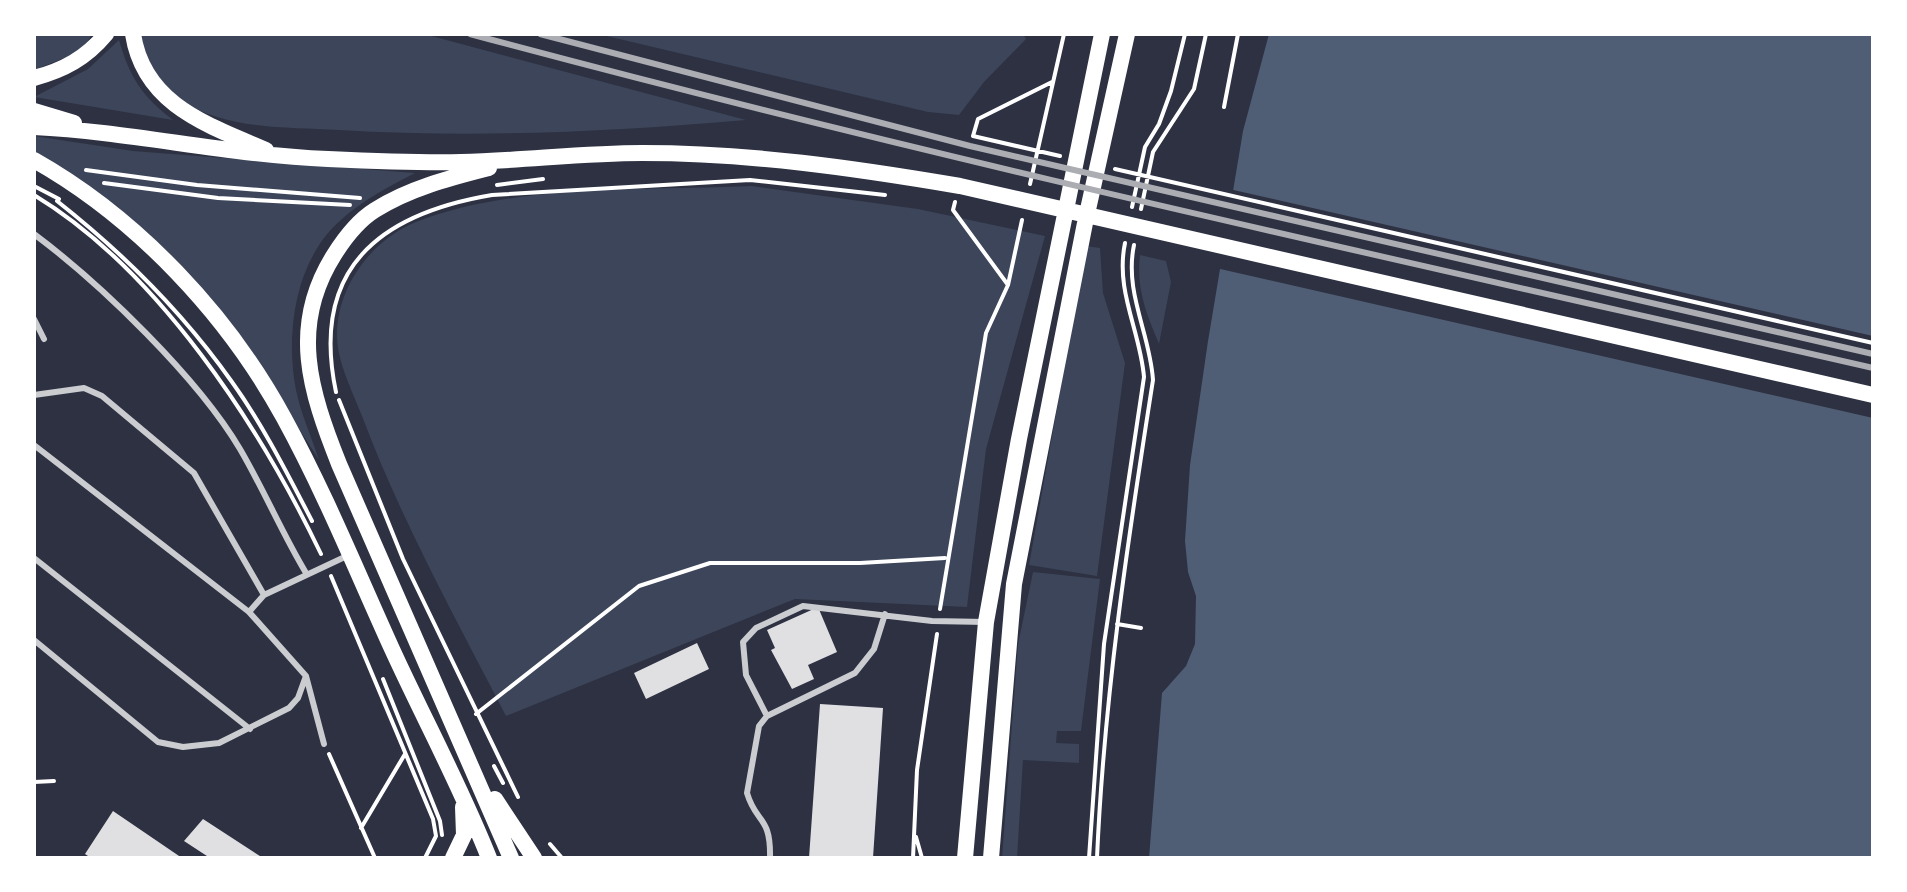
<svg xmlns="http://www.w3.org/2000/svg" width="1907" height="892" font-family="Helvetica,sans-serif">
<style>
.green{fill:#3c4559}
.water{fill:#4f5d75}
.pier{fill:#2d3142}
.building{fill:#e0e0e3}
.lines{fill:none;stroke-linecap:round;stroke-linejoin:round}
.path{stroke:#fff;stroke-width:4}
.service{stroke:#caccd0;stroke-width:6}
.secondary{stroke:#fff;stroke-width:16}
.rail{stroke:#abadb3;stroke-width:6}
</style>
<rect width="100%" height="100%" fill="#2d3142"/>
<path class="green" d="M 34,34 L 92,34 L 82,51 L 34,70 Z
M 140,34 L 424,34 L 746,120 C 610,132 475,138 339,130 C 284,127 227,130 179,100 C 155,85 148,59 140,34 Z
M 598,34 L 1023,34 L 1026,39 L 984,82 L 959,115 L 928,112 Z
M 119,40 C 130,78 142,96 173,120 L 34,97 L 88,69 Z
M 34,136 L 133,151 L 415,173 C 390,186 363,200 342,219 C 295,259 285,333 296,390 C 301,414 312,438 319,460 L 238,334 L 185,273 L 118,207 L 34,151 Z
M 752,186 L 918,209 L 1045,236 L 986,449 L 967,607 L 795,599 L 506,716 C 455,617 401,520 362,416 C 352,390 337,362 337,335 C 337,287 371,240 416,222 C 517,183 644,191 752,186 Z
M 1086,246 L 1100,248 L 1103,293 L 1125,363 L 1097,576 L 1029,565 Z
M 1140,255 L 1166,261 L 1171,282 L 1159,344 C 1146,313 1136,289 1140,255 Z
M 1033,572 L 1100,579 L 1081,731 L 1057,731 L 1056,743 L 1079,744 L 1079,763 L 1023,760 L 1017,858 L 1002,858 L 1018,644 Z"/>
<path class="water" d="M 1269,34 L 1873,34 L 1873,858 L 1149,858 L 1162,693 L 1186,666 L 1195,644 L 1196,596 L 1188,572 L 1185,541 L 1190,465 L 1208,341 L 1243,131 Z"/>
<path class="pier" d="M 1229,189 L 1873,336 L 1873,418 L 1216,268 Z"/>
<path class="building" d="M 818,607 L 837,652 L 808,665 L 814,679 L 792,689 L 771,650 L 775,648 L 767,630 Z
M 697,643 L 709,669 L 646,699 L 634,673 Z
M 820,704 L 883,708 L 873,858 L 809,858 Z
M 113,811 L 182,858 L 91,858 L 85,854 Z
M 203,819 L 263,858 L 210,858 L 184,841 Z"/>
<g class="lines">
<path class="path" d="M 1052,82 L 978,119 L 973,136 L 1060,156
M 1224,107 L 1238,34
M 1115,169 L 1873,343
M 86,170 L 197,185 L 360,198
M 104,183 L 218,198 L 350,205
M 1030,184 L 1064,34
M 497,185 L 543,179
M 34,186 L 59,199
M 34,195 C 158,270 259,425 321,554
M 57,201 C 123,253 184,314 232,382 C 263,425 288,475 312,521
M 955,202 L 953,210 L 1008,285
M 1132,207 L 1145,147 L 1159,124 L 1171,91 L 1185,34
M 1141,209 L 1153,152 L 1194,89 L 1206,34
M 336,392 C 310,269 379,214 492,195 L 750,180 L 885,195
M 339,400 L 403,559 L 518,797
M 331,576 L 433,819 L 436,836 L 425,858
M 940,609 L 986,333 L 1008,285 L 1022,220
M 1117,624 L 1141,628
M 383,679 L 440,821 L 442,835
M 476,714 L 639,586 L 710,563 L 860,563 L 945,558
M 329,754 L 375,858
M 494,766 L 503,783
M 34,782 L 54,781
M 361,828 L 405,754
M 916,837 L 922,858
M 550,844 L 562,858
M 913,858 L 917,770 L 937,634
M 1089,858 L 1104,644 L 1144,377 C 1140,330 1115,291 1125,243
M 1097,858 C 1104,697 1128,539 1153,380 C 1150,333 1124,293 1134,245"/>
<path class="service" d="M 34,234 C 101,284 198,378 240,449 C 264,490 282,533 306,573
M 34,319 L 44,339
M 34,395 L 84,388 L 102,396 L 194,473 L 264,595
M 34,445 L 249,612 L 264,595 L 349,555
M 34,558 L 250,729
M 249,612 L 306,676 L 324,744
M 34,640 L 158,742 L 183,747 L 219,743 L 289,708 L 298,698 L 306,676
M 767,716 L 746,675 L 743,642 L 756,628 L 803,606 L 932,621 L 986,622
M 770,858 C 771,815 756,824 747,793 L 759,726 L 767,716 L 855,673 L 874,649 L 885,614"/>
<path class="secondary" d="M 133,34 C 144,105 208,125 266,150
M 34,78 C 64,70 86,58 106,34
M 34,111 L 74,123
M 34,127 C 133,132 228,155 328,159 C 372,161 417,163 461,162 C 521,161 581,153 642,153 C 750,153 854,168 960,186 L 1873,395
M 34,160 C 137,218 228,315 284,418 C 325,493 357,572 392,649 C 424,719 461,787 489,858
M 489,168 C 450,178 410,188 375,210 C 359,220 344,239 334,255 C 289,326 310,391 339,464 L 511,858
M 495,799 L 534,858
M 453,858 L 464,835 L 463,807
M 965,858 L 986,622 L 1019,439 L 1102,34
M 991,858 L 1014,584 L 1085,223 L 1127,34"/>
<path class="rail" d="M 470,34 C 934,159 1404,261 1873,368
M 540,34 L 970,146 L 1873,354"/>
</g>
<rect width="1907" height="892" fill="none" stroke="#ffffff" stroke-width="72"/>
</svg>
